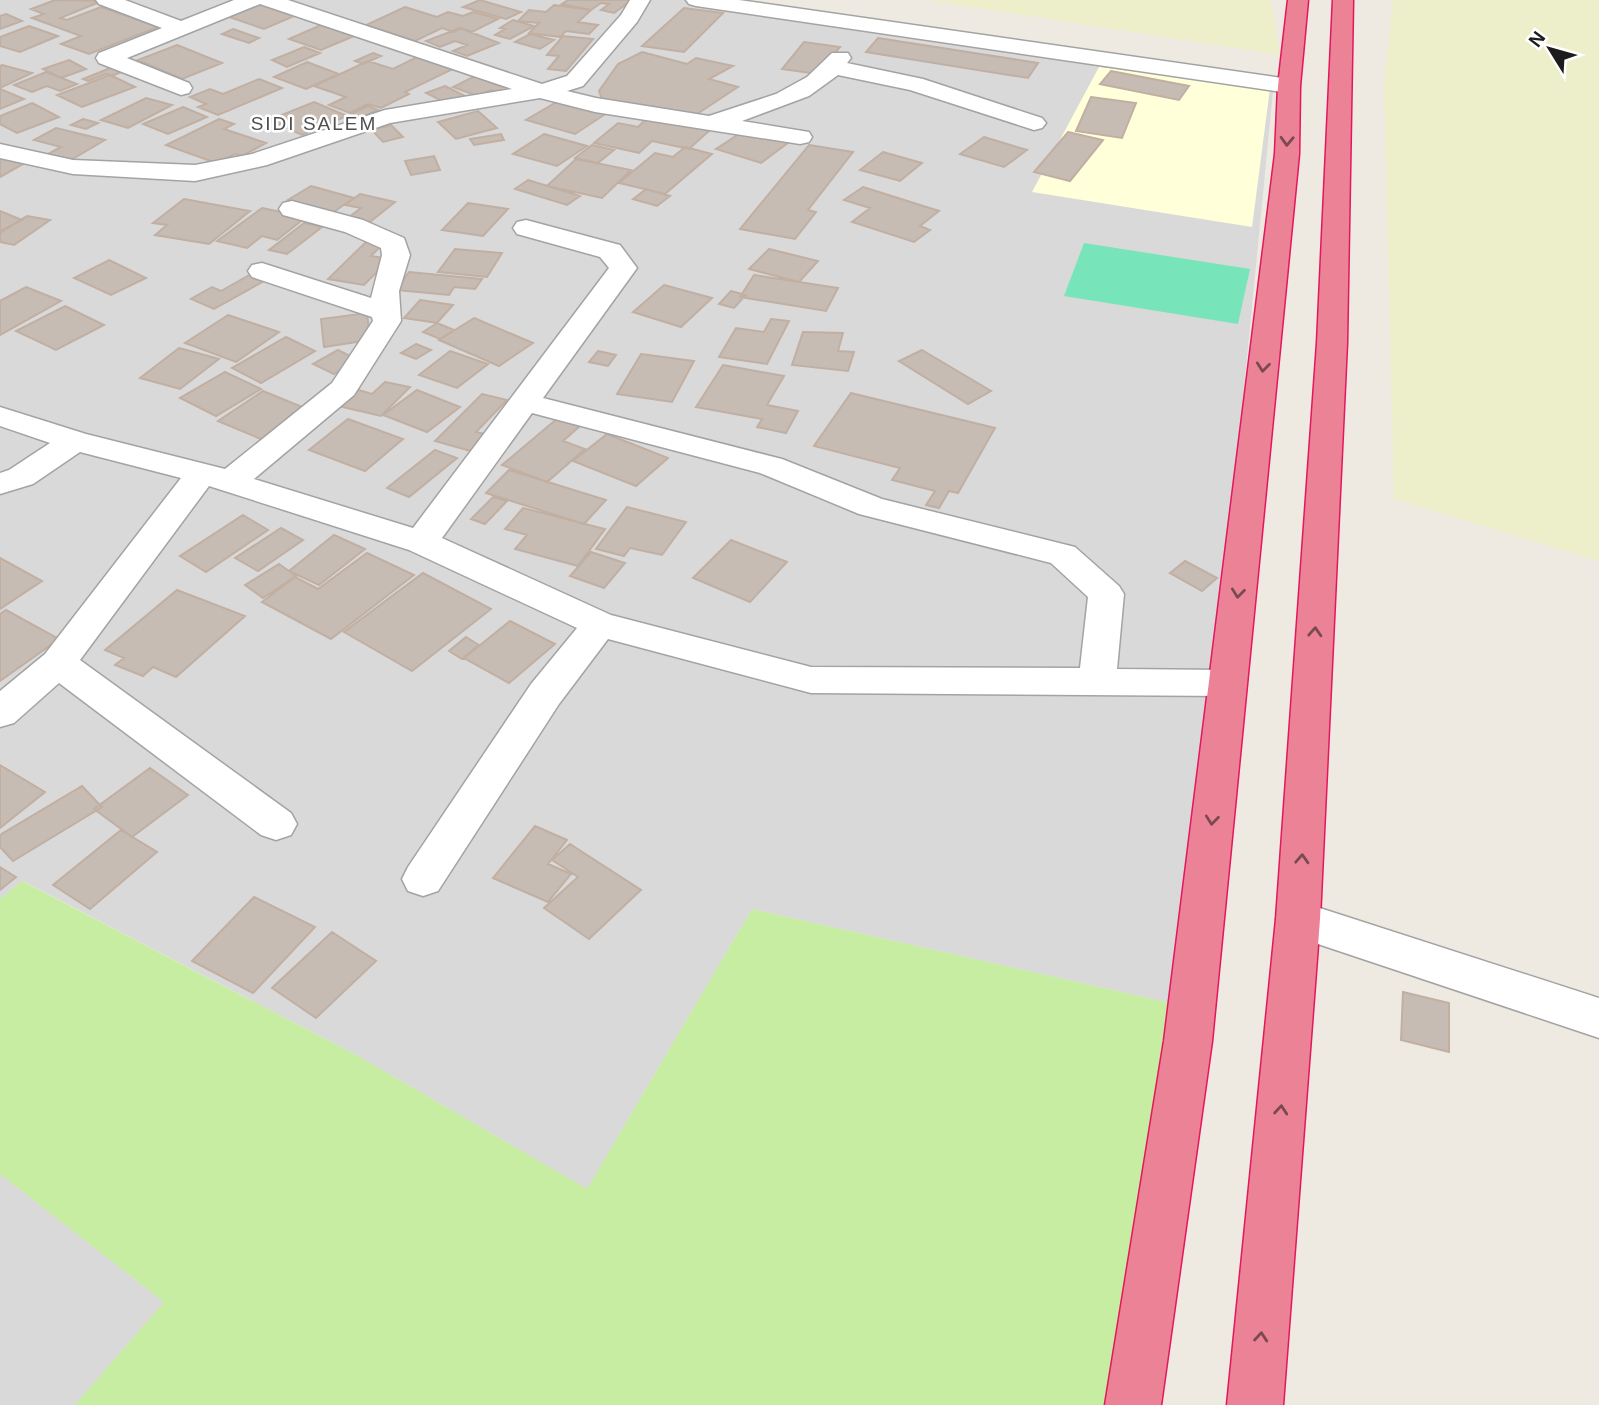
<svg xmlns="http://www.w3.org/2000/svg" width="1599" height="1405" font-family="Arial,sans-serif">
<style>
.residential{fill:#dad9d9}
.education{fill:#ffffd9}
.farmland{fill:#edefca}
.grass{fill:#c7eda2}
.pitch{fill:#78e4ba}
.building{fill:#c6bcb4;stroke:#c1afa2;stroke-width:2}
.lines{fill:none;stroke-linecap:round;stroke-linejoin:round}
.street-casing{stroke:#a3a3a3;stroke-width:3}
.highway-casing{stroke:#e3175e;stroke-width:3}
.street{fill:#fff;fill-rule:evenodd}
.highway{fill:#ec8296;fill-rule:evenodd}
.oneway{stroke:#7a4a53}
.labels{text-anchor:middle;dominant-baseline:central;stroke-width:5;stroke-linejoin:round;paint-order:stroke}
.far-quarter-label{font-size:19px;letter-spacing:2px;fill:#4f4f4f;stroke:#fff}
</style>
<rect width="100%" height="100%" fill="#eeeae1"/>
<path class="residential" d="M 0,0 L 697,0 L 1274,81 L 1199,850 L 1179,1005 L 752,909 L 587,1189 L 358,1056 L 23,881 L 0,899 Z
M 0,1174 L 164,1302 L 75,1405 L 0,1405 Z"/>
<path class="education" d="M 1099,67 L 1270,88 L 1252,227 L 1032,192 Z"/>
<path class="farmland" d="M 927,0 L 1271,0 L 1280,55 Z
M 1393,0 L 1599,0 L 1599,561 L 1394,499 L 1384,86 Z"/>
<path class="grass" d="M 22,881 L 358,1056 L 587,1189 L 752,909 L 1179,1005 L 1105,1405 L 75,1405 L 164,1302 L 0,1174 L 0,899 Z"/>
<path class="pitch" d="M 1084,243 L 1250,269 L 1238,324 L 1064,296 Z"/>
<path class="building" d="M 55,0 L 102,1 L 60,18 L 67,20 L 101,7 L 158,27 L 89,54 L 61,44 L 81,36 L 32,18 L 44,14 L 31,9 Z
M 480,0 L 521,12 L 506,19 L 463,7 Z
M 568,0 L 632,0 L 614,13 L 601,10 L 609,4 L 601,3 L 591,10 L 562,4 Z
M 264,3 L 299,14 L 264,29 L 229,17 Z
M 554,5 L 591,10 L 578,22 L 598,25 L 589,34 L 566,31 L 560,37 L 529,33 L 539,23 L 518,21 L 529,10 L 546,12 Z
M 405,7 L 437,17 L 448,12 L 463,16 L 473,12 L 498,19 L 472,32 L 461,28 L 454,32 L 442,28 L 415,41 L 366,25 Z
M 684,8 L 723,13 L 684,52 L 642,46 Z
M 6,14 L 22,21 L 0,29 L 0,16 Z
M 513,20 L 534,26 L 510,39 L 495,35 L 505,29 L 500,28 Z
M 321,25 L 354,36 L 321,50 L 289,39 Z
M 29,26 L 58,36 L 20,52 L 0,46 L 0,37 Z
M 460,28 L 499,43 L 467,56 L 453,51 L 467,45 L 455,41 L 440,47 L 426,41 Z
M 233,29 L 259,38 L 249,43 L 222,34 Z
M 530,34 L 554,40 L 540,49 L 515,42 Z
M 563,36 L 593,39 L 566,71 L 548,69 L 559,56 L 547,55 Z
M 878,38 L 1038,63 L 1028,78 L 866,52 Z
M 804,42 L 840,47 L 818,74 L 782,69 Z
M 177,45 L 222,63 L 182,79 L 138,60 Z
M 304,47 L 320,53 L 287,67 L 272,60 Z
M 642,52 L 687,64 L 696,58 L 733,66 L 709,79 L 738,87 L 694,116 L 603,102 L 599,91 L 618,64 Z
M 373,53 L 381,56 L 363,64 L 355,61 Z
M 419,56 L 455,68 L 405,92 L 409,94 L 381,108 L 368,104 L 350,113 L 329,105 L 346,97 L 314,86 L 368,61 L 393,69 Z
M 69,60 L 86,69 L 61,78 L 43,69 Z
M 307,62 L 339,74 L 306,89 L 274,77 Z
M 2,65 L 32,73 L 0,88 L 0,66 Z
M 115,66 L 126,70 L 112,76 L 106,74 L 88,81 L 83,79 Z
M 1111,71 L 1189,86 L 1179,100 L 1100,84 Z
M 46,72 L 77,84 L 60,91 L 47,86 L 32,92 L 14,85 Z
M 110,75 L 135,87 L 82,107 L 57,95 Z
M 477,75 L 515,88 L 503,94 L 491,90 L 478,96 L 453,87 Z
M 259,79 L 282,88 L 218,115 L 198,107 L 206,104 L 190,97 L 210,89 L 223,94 Z
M 445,86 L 469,98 L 450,105 L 426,93 Z
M 0,89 L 24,99 L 0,109 Z
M 1091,97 L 1136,103 L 1122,138 L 1076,131 Z
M 146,98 L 172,105 L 128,128 L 101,120 Z
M 560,100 L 607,113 L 575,134 L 526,120 Z
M 314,102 L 347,116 L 302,135 L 269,120 Z
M 32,103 L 59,117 L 17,133 L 0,124 L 0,116 Z
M 368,106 L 378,110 L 362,117 L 351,114 Z
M 183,107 L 207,117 L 168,134 L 143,124 Z
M 478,111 L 497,128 L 456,139 L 438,122 Z
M 649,116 L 711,129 L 689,149 L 652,141 L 639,153 L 594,143 L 618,123 L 638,127 Z
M 83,119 L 98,123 L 86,129 L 71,125 Z
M 219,119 L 234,124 L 224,129 L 266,143 L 242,156 L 235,154 L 216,163 L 166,145 Z
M 391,125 L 403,137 L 383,142 L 372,130 Z
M 56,128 L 105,140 L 71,160 L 48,154 L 61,147 L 34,140 Z
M 745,130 L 788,143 L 761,163 L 716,149 Z
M 1068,132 L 1103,140 L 1070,181 L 1034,172 Z
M 501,134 L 504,140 L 474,145 L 470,139 Z
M 544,134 L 587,146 L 557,166 L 513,154 Z
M 984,137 L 1027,150 L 1004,167 L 960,154 Z
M 592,145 L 614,150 L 598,163 L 575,158 Z
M 809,145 L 853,152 L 808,210 L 816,212 L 795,239 L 740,229 Z
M 685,147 L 712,154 L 665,194 L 619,183 L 655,153 L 673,157 Z
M 883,152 L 922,163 L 900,181 L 860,170 Z
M 434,156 L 440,170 L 411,175 L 405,161 Z
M 0,158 L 23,164 L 0,177 Z
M 576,159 L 631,170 L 602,198 L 547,186 Z
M 528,180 L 580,196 L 567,205 L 515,189 Z
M 311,186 L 354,198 L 332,213 L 288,200 Z
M 863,187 L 939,211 L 920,226 L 930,230 L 914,242 L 852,222 L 870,208 L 844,200 Z
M 646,189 L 670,196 L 657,206 L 633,199 Z
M 360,194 L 395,202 L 370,222 L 349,217 L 361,208 L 345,205 Z
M 184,199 L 250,211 L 209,244 L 155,235 L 167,225 L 153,223 Z
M 468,203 L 508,209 L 483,236 L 442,230 Z
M 262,208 L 306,217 L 277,240 L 262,236 L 247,248 L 217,241 Z
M 0,211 L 22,220 L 0,231 Z
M 27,216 L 50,220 L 14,245 L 0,242 L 0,233 Z
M 304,223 L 322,227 L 287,254 L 269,250 Z
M 368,240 L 385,242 L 371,256 L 390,259 L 364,285 L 328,279 Z
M 455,249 L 502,253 L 487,277 L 438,272 Z
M 769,249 L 818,261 L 799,282 L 749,269 Z
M 109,260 L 146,278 L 111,295 L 74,278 Z
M 409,272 L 482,279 L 475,289 L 454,287 L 449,295 L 396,290 Z
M 251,274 L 266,280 L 214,309 L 191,299 L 212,287 L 221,291 Z
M 754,275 L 838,288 L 826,311 L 740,297 Z
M 664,285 L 712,298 L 681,327 L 633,312 Z
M 26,287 L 61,301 L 0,335 L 0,301 Z
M 731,291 L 746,295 L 734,308 L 719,304 Z
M 420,300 L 453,305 L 437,323 L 404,318 Z
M 65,306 L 104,325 L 56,350 L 16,331 Z
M 367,313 L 370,340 L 324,347 L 321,319 Z
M 228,315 L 279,332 L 236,362 L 185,343 Z
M 474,318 L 533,343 L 499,366 L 439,340 Z
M 771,319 L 789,321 L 767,364 L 719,357 L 736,328 L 764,332 Z
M 437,323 L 454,330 L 440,339 L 423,332 Z
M 803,332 L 843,333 L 838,351 L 854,352 L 848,371 L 792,365 Z
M 286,337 L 315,351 L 261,383 L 232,368 Z
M 416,344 L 431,350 L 416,359 L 401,353 Z
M 179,348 L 219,359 L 180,389 L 140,378 Z
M 338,350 L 358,360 L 334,374 L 313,364 Z
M 922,350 L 991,391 L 968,404 L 899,361 Z
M 450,351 L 488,364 L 457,388 L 419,375 Z
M 598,351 L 616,355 L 608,366 L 589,362 Z
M 641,354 L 694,361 L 672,402 L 617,394 Z
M 723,365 L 784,376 L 767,405 L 798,411 L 786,433 L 757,427 L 762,419 L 696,407 Z
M 225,372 L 261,389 L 216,416 L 180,398 Z
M 385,382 L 410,387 L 381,416 L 338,406 L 355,389 L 372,394 Z
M 417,390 L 460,407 L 427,432 L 383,415 Z
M 263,391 L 312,411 L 268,442 L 218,421 Z
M 851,393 L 995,428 L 958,493 L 949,491 L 939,508 L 926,505 L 935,491 L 892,480 L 900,468 L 814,446 Z
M 482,394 L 507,400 L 476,432 L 493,436 L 478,453 L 435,441 Z
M 558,418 L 580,426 L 563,441 L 585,449 L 547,482 L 502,465 Z
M 348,419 L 403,439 L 365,471 L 309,450 Z
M 607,434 L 668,458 L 636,486 L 573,461 Z
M 435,450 L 457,458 L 409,497 L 387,488 Z
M 509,470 L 606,500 L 584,524 L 486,493 Z
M 493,497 L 507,501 L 485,524 L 471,519 Z
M 627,507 L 686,522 L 662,555 L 630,548 L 624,556 L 596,549 Z
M 523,508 L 605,529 L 578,566 L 515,549 L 527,535 L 505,529 Z
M 243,515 L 268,530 L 206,572 L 180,556 Z
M 281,528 L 303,540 L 258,571 L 235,558 Z
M 334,535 L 365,549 L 319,585 L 289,571 Z
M 731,540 L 787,562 L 750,602 L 693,578 Z
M 591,552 L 625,563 L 604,588 L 570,576 Z
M 367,553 L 414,575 L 331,639 L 262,602 L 295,577 L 318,589 Z
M 0,558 L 42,581 L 0,609 Z
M 1185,561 L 1217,578 L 1202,591 L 1170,573 Z
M 279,564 L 296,576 L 263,598 L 245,585 Z
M 423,573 L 491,609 L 412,671 L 344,632 Z
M 177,590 L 245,616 L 176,677 L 153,667 L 143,676 L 115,665 L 124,658 L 105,650 Z
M 6,610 L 59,639 L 0,681 L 0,614 Z
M 510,621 L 555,644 L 509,683 L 464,658 Z
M 466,637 L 479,645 L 462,659 L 449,651 Z
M 0,765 L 45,792 L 0,828 Z
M 150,768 L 188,795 L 132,837 L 94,809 Z
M 82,786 L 102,807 L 13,861 L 0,847 L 0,835 Z
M 535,826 L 567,840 L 548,864 L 571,874 L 548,902 L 493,878 Z
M 121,830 L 157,852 L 90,909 L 53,885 Z
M 570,844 L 641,890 L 589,939 L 544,908 L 578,877 L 552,860 Z
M 0,867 L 16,877 L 0,890 Z
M 254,897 L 315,927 L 253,993 L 192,961 Z
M 332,932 L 376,961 L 316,1018 L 272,988 Z
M 1403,992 L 1449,1003 L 1449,1052 L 1401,1040 Z"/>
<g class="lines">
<g class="street-casing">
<path id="street" d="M 96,0 L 125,0 L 181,21 L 234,0 L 288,0 L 542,84 L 567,76 L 621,15 L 630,0 L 650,0 L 637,22 L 583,86 L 567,91 L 596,98 L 709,116 L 776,94 L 807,77 L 832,53 L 848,53 L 851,58 L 847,63 L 923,79 L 1042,118 L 1046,123 L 1042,128 L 1034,130 L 910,90 L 838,75 L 809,96 L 742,121 L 809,132 L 812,137 L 809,142 L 800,144 L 595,112 L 540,98 L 390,123 L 267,165 L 195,181 L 73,174 L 0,158 L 0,144 L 73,160 L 195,165 L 252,154 L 385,110 L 512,89 L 260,4 L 127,58 L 189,83 L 192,88 L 189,93 L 181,95 L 99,63 L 96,58 L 99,53 L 162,28 L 99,4 Z
M 686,0 L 739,0 L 1289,79 L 1297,81 L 1300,86 L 1297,91 L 1289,93 L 696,6 L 689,4 Z
M 292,201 L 363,220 L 404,238 L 410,255 L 399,291 L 401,321 L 354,395 L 254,479 L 413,528 L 609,268 L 600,257 L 517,234 L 513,228 L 517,222 L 526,220 L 620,245 L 637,268 L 543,398 L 782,459 L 882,499 L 1075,547 L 1119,586 L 1124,594 L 1117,669 L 1227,670 L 1240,673 L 1246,683 L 1240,693 L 1227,696 L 811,693 L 608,639 L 559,704 L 438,891 L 423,896 L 408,891 L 402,879 L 408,867 L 531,684 L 577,628 L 409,550 L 209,486 L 80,660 L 291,813 L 297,824 L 291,835 L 276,840 L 261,835 L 59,683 L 14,723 L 0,727 L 0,691 L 45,654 L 181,478 L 80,452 L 33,484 L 0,494 L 0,473 L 9,470 L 50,443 L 0,426 L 0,407 L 86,434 L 225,469 L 332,383 L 373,321 L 372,317 L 252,277 L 248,271 L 252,265 L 262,263 L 371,298 L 382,255 L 381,248 L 345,232 L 283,215 L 279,209 L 283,203 ZM 532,413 L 760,473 L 859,514 L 1051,563 L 1088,597 L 1080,668 L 811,667 L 611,615 L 442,538 Z
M 1298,901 L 1599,998 L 1599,1038 L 1282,932 L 1276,919 L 1282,906 Z"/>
</g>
<g class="highway-casing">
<path id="highway" d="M 1288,0 L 1308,0 L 1300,86 L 1299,154 L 1212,1041 L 1161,1405 L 1105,1405 L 1164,1041 L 1275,154 L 1278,86 Z
M 1333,0 L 1353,0 L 1347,343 L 1320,919 L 1283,1405 L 1227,1405 L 1276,919 L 1317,343 Z"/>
</g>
<use href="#street" class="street"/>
<use href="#highway" class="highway"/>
</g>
<defs><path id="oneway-chevron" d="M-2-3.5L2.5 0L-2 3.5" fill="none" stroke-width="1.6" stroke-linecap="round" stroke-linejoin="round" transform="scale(1.75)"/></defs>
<g class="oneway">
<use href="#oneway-chevron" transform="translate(1287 141) rotate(92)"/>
<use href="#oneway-chevron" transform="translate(1263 367) rotate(96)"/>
<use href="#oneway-chevron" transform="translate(1238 593) rotate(96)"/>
<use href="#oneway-chevron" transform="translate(1315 632) rotate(-87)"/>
<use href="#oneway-chevron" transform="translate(1212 820) rotate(96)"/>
<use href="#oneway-chevron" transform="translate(1302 859) rotate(-87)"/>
<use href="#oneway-chevron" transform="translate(1281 1110) rotate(-85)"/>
<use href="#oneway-chevron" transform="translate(1261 1337) rotate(-85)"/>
</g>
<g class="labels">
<g class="far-quarter-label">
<text x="314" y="123">SIDI SALEM</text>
</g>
</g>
<g transform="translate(1550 49) rotate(307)" stroke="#ffffff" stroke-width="5" paint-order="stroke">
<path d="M0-5L12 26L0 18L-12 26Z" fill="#1c1c1c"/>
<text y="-10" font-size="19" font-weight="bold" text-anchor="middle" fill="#1c1c1c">N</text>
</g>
</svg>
